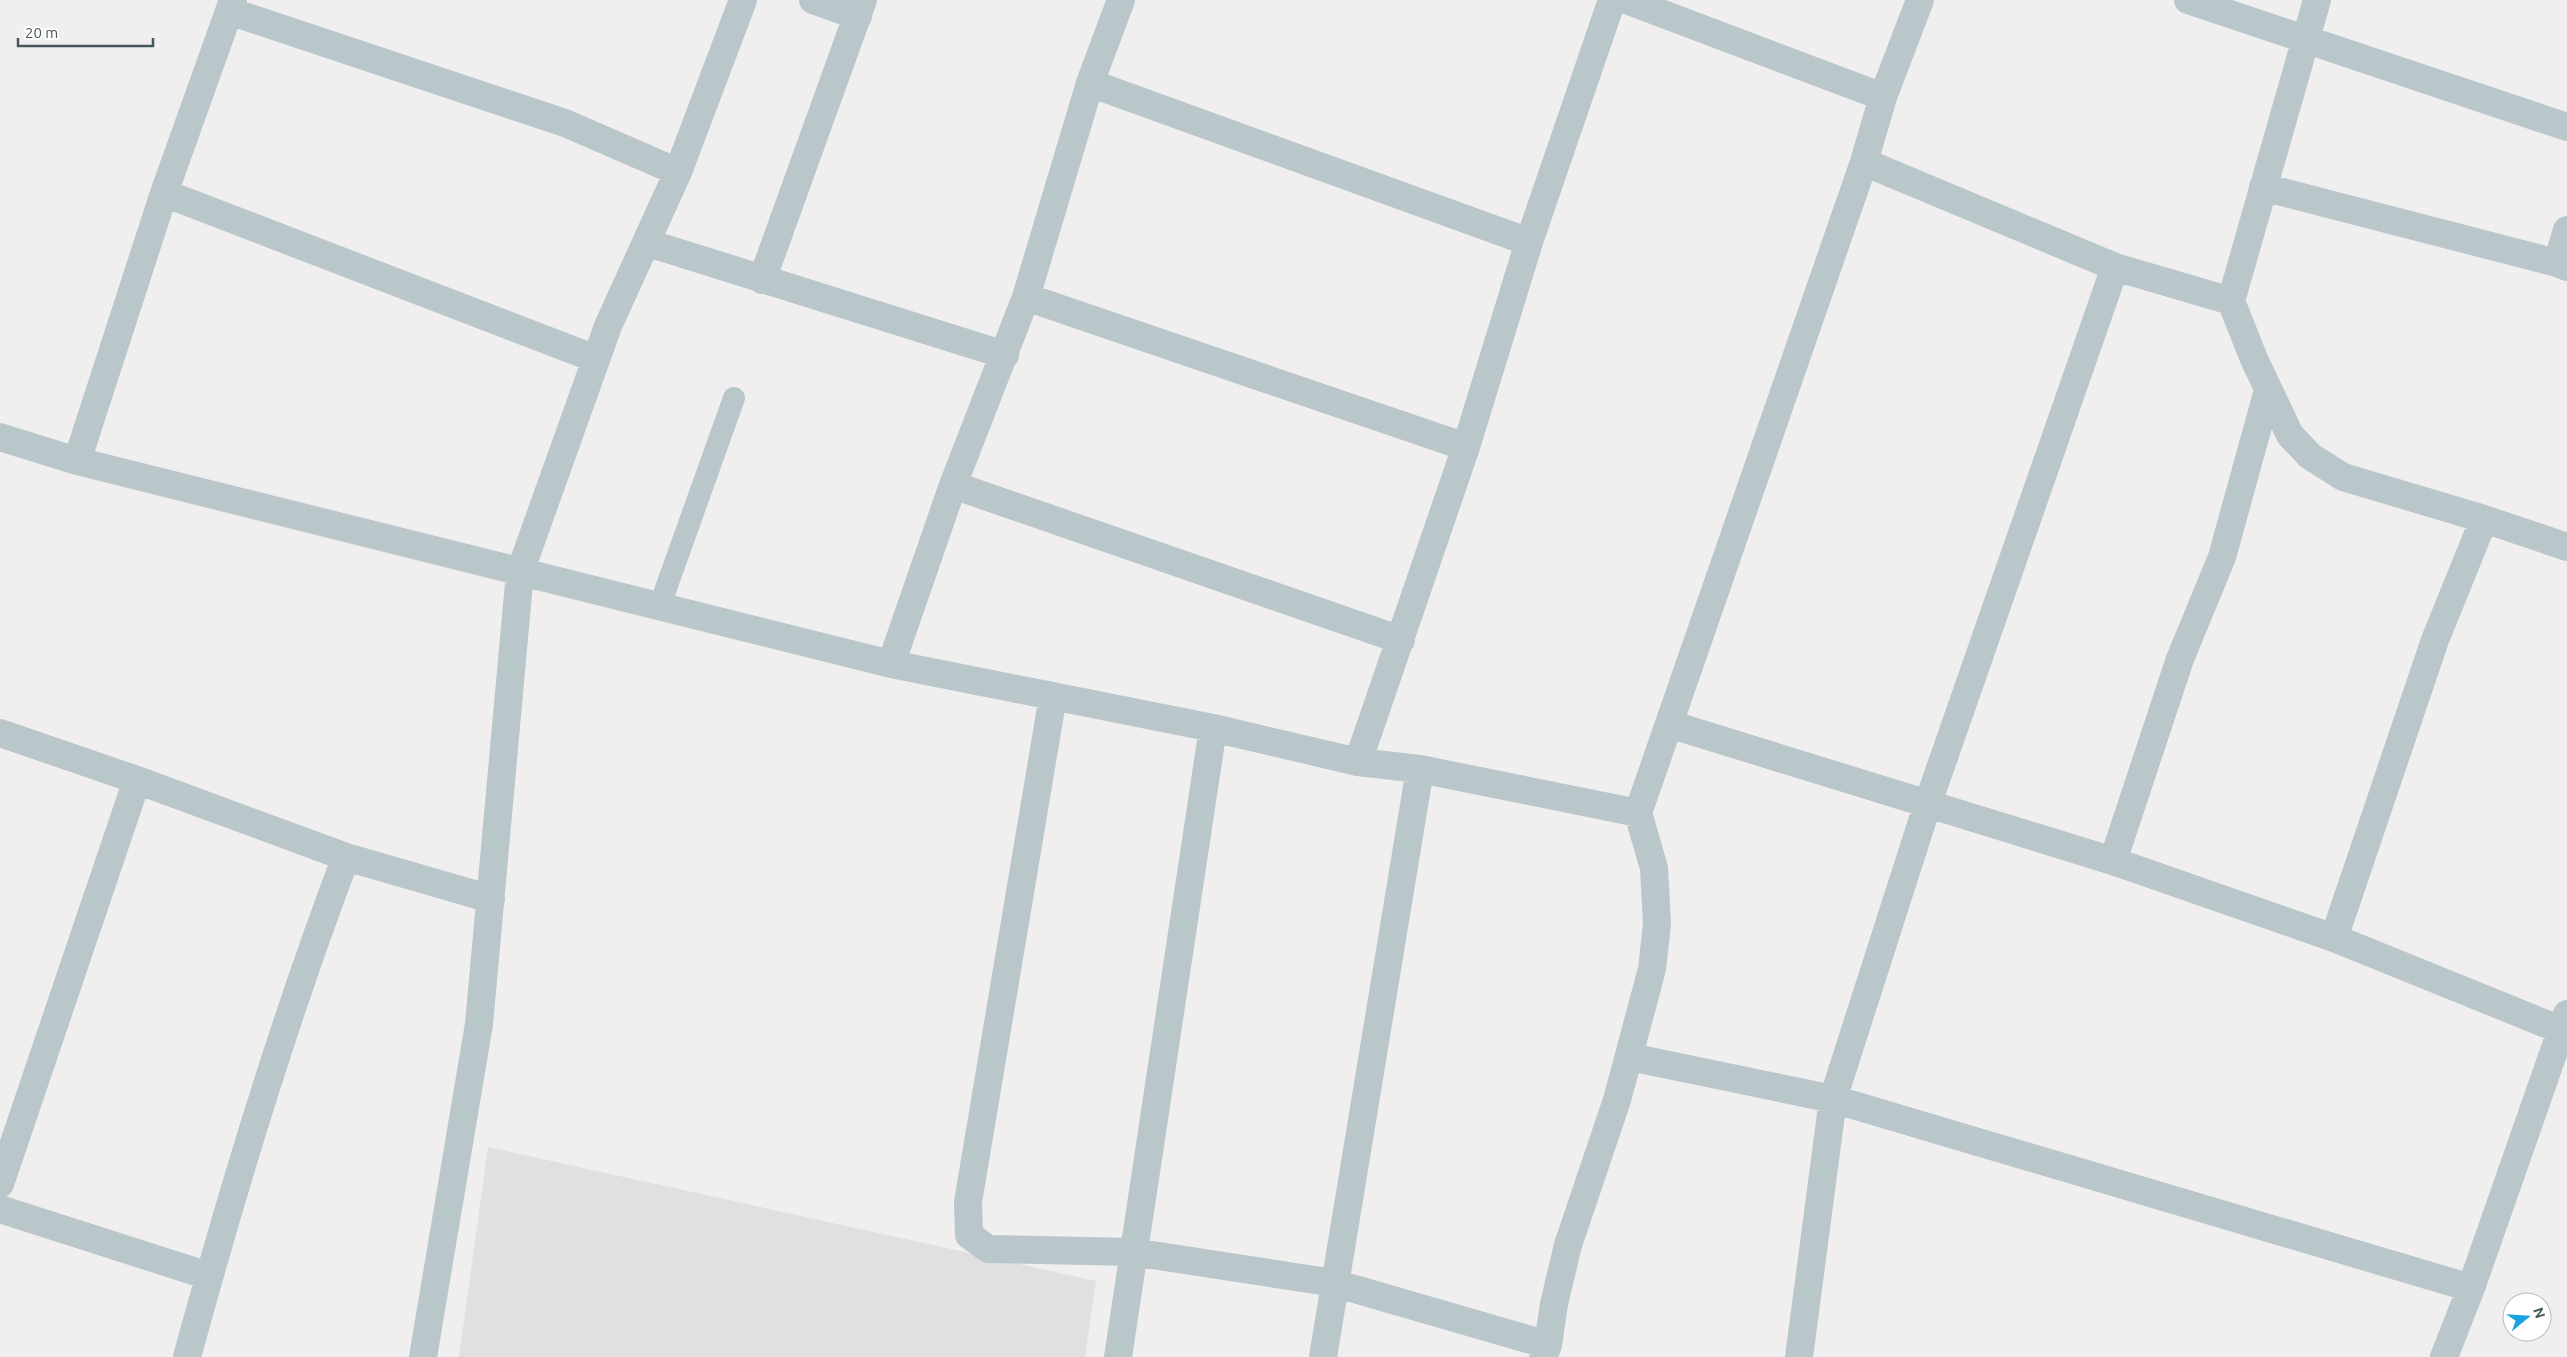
<svg xmlns="http://www.w3.org/2000/svg" width="2567" height="1357" font-family="Ubuntu,sans-serif">
<style>
.education{fill:#e2dfe0}
.lines{fill:none;stroke-linecap:round;stroke-linejoin:round}
.lane{stroke:#b9c7cb;stroke-width:22}
.street{stroke:#b9c7cb;stroke-width:28}
</style>
<rect width="100%" height="100%" fill="#f1eeef"/>
<path class="education" d="M 488,1147 L 1096,1281 L 1085,1357 L 459,1357 Z"/>
<g class="lines">
<path class="lane" d="M 660,605 L 734,398"/>
<path class="street" d="M 813,0 L 858,16
M 1626,0 L 1883,97
M 2188,0 L 2567,127
M 2317,0 L 2231,301 L 2254,359 L 2290,435 L 2310,456 L 2343,477 L 2484,519 L 2567,547
M 229,11 L 565,123 L 678,172
M 1090,83 L 1529,242
M 1864,162 L 2115,267 L 2231,301
M 2263,187 L 2557,263
M 164,193 L 596,359
M 2567,230 L 2557,263 L 2567,267
M 648,243 L 1005,355
M 762,280 L 863,0
M 1026,297 L 1466,447
M 0,437 L 77,461 L 891,664 L 1213,728 L 1358,762 L 1420,769 L 1638,813
M 77,461 L 164,193 L 233,0
M 953,485 L 1401,640
M 891,664 L 953,485 L 1026,297 L 1090,83 L 1121,0
M 1053,696 L 968,1202 L 969,1235 L 988,1249 L 1133,1252 L 1334,1283 L 1548,1345
M 1669,724 L 2113,861 L 2334,938 L 2561,1030
M 0,733 L 137,780 L 346,857 L 491,899
M 1358,762 L 1466,447 L 1529,242 L 1612,0
M 2113,861 L 2180,659 L 2222,557 L 2268,390
M 2334,938 L 2435,640 L 2484,519
M 1630,1057 L 1833,1099 L 2471,1288
M 0,1184 L 137,780
M 0,1209 L 209,1276
M 187,1357 C 233,1188 284,1020 346,857
M 423,1357 L 479,1024 L 520,572 L 608,326 L 678,172 L 743,0
M 1118,1357 L 1213,728
M 1323,1357 L 1420,769
M 1543,1357 L 1548,1345 L 1554,1304 L 1568,1245 L 1617,1100 L 1652,969 L 1657,924 L 1654,868 L 1638,813 L 1864,162 L 1883,97 L 1920,0
M 1799,1357 L 1833,1099 L 1928,803 L 2115,267
M 2444,1357 L 2471,1288 L 2567,1014"/>
</g>
<g transform="translate(2527 1317) rotate(72)"><circle r="24" fill="#ffffff" stroke="#b5bcbd"/>
<path d="M0-4L9 19L0 12L-9 19Z" fill="#1ba2de"/>
<text y="-8" font-size="14" font-weight="bold" text-anchor="middle" fill="#46575b">N</text>
</g>
<path d="M18 38v8h135v-8" fill="none" stroke="#46575b" stroke-width="2.5"/>
<text x="25" y="38" font-size="15" fill="#46575b" stroke="#ffffff" stroke-width="4" paint-order="stroke">20 m</text>
</svg>
